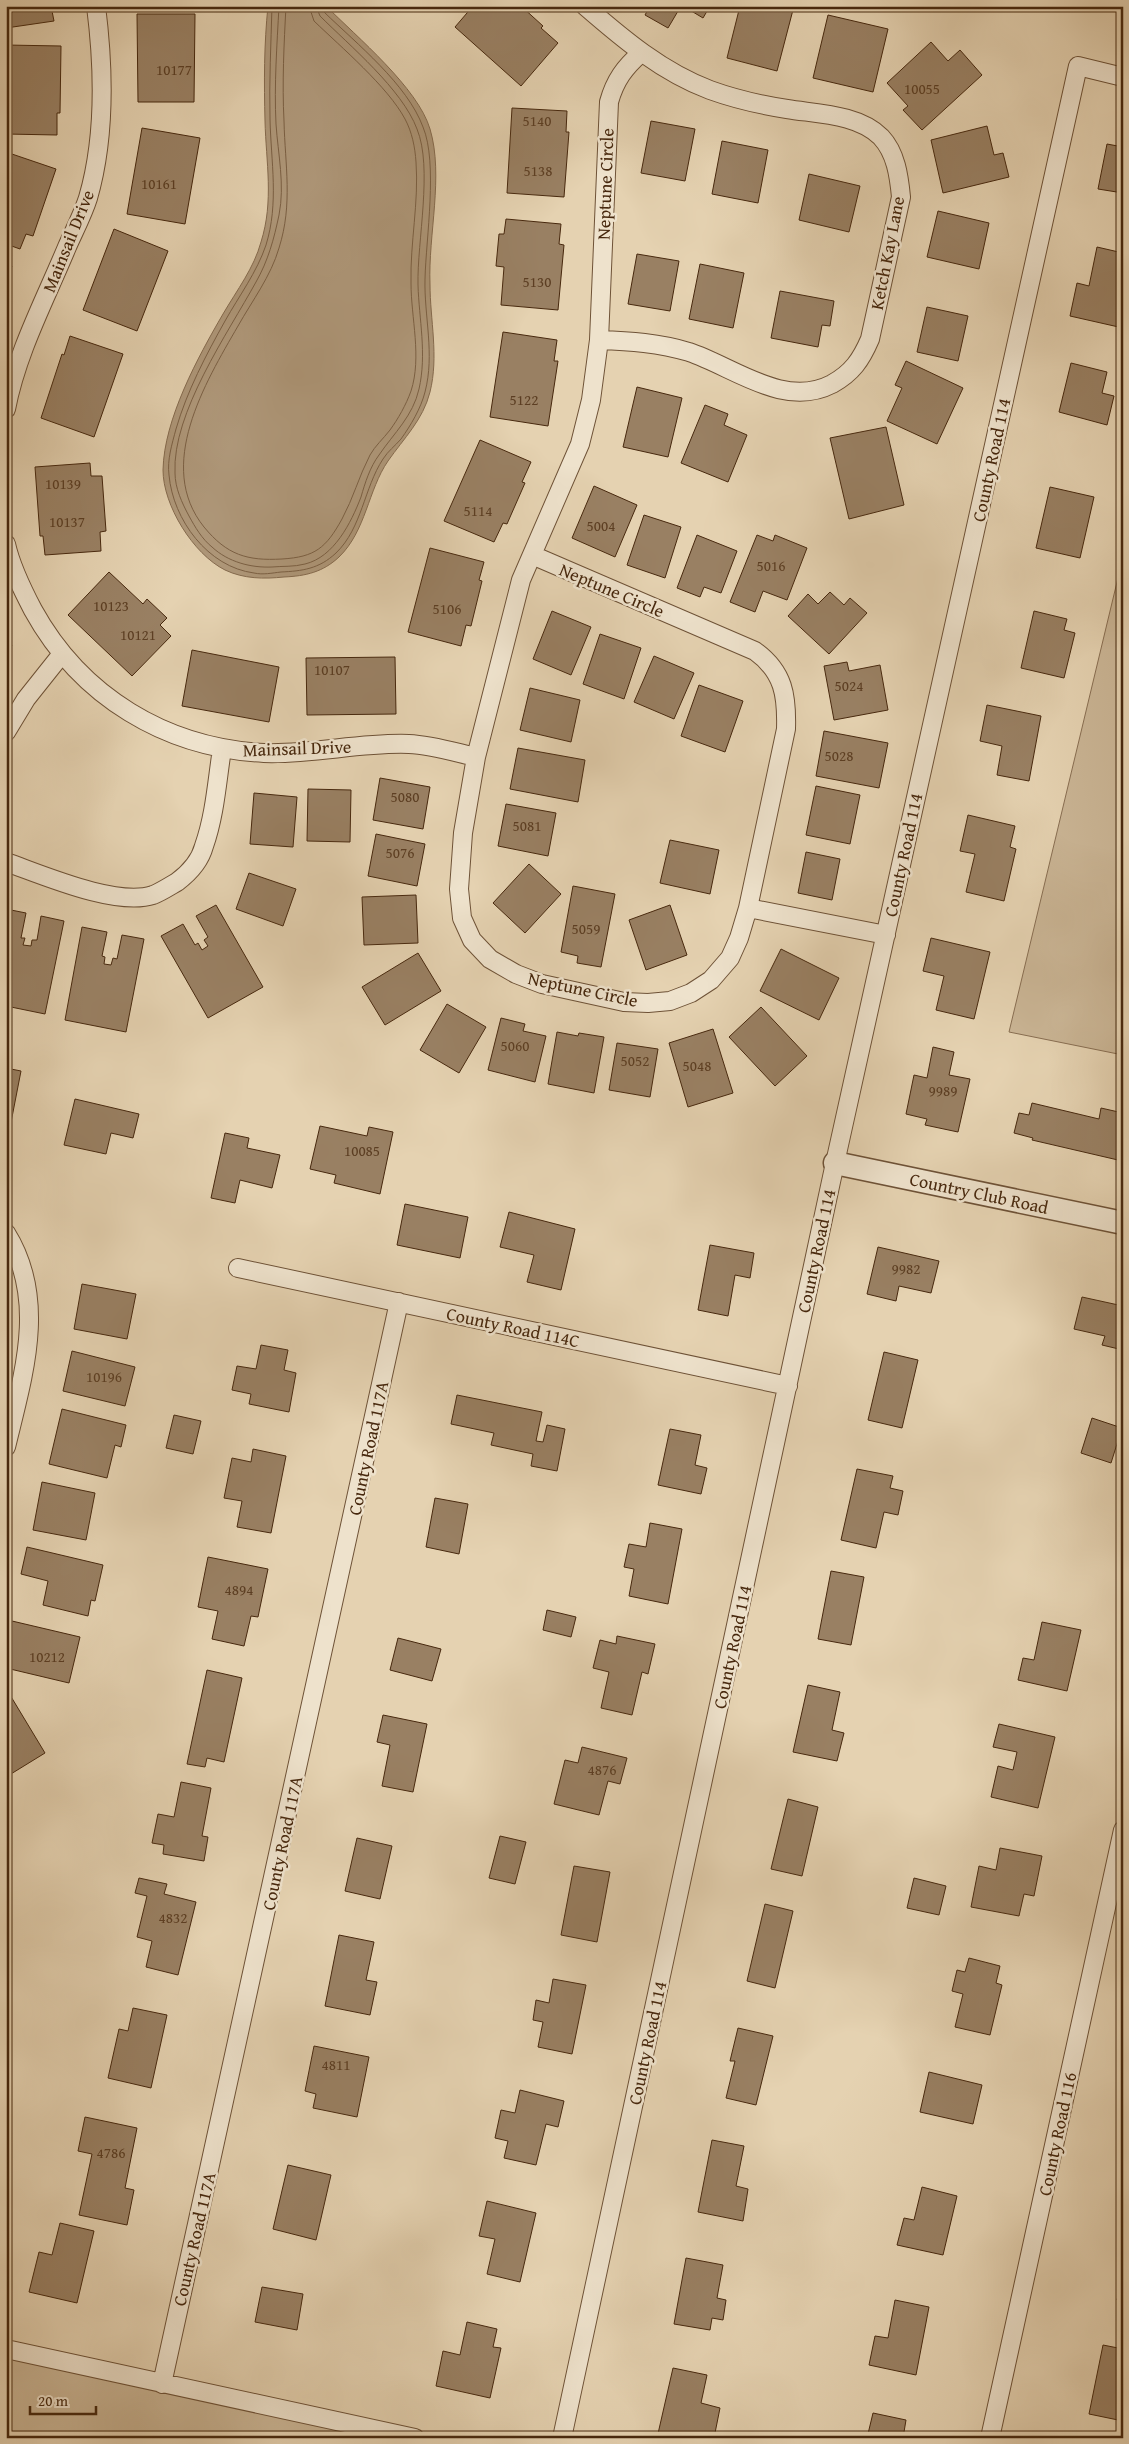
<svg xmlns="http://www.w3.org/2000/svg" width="1129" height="2444" font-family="'Gentium Book Plus',serif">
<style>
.green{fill:#cab595;stroke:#886e52}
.water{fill:#af987a;stroke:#856b4f}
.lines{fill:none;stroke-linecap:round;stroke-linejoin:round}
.shore{stroke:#7b6044;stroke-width:1}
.building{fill:#998063;stroke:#47280e}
.minor-casing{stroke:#6e5237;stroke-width:20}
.tertiary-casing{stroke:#6e5237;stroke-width:25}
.minor{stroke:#eee2cc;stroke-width:18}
.tertiary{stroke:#eee2cc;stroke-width:22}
.labels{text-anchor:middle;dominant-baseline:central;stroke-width:5;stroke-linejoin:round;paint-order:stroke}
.number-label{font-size:15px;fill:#5c3e23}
.street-label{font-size:18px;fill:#47280e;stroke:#eee2cc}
</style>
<rect width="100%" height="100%" fill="#e5d2b1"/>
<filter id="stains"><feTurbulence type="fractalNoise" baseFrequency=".004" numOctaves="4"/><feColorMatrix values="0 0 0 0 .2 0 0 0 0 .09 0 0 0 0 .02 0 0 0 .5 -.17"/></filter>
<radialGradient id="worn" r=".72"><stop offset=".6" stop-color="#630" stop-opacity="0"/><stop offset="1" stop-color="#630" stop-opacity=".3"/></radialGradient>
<path class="green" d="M 1123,557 L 1123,1055 L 1009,1032 Z
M 6,2356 L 381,2438 L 6,2438 Z"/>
<path class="water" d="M 268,6 L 326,6 C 357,37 418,88 430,129 C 444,176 428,235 430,284 C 430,320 439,356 430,392 C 423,420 404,438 388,461 C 368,490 366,531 339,557 C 323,572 306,576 284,577 C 264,579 244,579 225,570 C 193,554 163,505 163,470 C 164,419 198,357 223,314 C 237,290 254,268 261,242 C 274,201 266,162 265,121 C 264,83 264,44 268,6 Z"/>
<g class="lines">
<path class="shore" d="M 272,6 C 271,44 269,82 270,119 C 271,162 279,203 266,245 C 257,272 239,296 225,321 C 206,355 187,391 176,429 C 172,444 167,460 169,475 C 173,520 208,567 254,573 C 263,575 272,573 281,572 C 302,571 319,569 336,553 C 362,528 364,488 383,459 C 388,451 395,446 401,439 C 411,425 421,408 425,392 C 435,354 424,316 425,279 C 426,238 438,163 423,127 C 407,84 357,44 324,12 L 323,6
M 279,6 C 277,45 274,85 276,124 C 278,154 285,185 279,215 C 274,239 268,261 256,282 C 228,333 172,413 175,473 C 175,488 182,503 189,516 C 195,527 202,539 212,547 C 228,562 251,568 272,567 C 282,566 294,567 305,564 C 334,557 351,523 361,497 C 365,483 370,467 379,455 C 394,433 413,416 419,389 C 427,354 419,319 418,285 C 417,241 433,168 417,129 C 402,89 350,46 320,16 L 316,6
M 286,6 C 284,44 282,83 284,121 C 285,165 293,204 279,248 C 271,276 252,301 238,326 C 205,383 155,466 204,527 C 227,555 247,561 282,559 C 315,557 326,548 342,519 C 353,499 359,476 370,455 C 375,446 383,439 390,430 C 398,419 406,405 411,391 C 422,357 411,318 411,283 C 410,243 419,202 416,162 C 415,147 412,132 405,119 C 388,87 341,47 314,21 L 309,6"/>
</g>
<path class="building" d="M 6,6 L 51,6 L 54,21 L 6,28 Z
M 473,6 L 521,6 L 543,26 L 541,28 L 558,43 L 521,86 L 455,27 Z
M 650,6 L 681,6 L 668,28 L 645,15 Z
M 683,6 L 710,6 L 703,18 Z
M 740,6 L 794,6 L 777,71 L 727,58 Z
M 137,14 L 195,14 L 194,102 L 138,102 Z
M 828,15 L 888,29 L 873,92 L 813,78 Z
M 931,42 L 948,61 L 960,50 L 982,75 L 922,130 L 903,110 L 908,106 L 887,83 Z
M 6,45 L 61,46 L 60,113 L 57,113 L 57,135 L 6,134 Z
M 512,108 L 567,111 L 566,132 L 569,132 L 564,197 L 507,193 Z
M 651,121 L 695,129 L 685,181 L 641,173 Z
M 987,126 L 994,155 L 1003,153 L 1009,177 L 943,193 L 931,140 Z
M 142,128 L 200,138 L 185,224 L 127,214 Z
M 722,141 L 768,150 L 758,203 L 712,194 Z
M 1107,144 L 1123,147 L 1123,193 L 1098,189 Z
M 6,152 L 56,169 L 33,236 L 26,234 L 20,249 L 6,244 Z
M 809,174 L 860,186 L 849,232 L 799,220 Z
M 938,211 L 989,223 L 979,269 L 927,257 Z
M 506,219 L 561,224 L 559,244 L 564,245 L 558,310 L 501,305 L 504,267 L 496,266 L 499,234 L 504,234 Z
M 114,229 L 168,251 L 137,331 L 83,310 Z
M 1097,247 L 1123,253 L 1123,328 L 1070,316 L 1077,283 L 1089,286 Z
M 637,254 L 679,261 L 670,311 L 628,304 Z
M 6,263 L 12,266 L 6,280 Z
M 700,264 L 744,273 L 733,328 L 689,319 Z
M 780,291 L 834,301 L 830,326 L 822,325 L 818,347 L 771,338 Z
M 927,307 L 968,316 L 958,361 L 917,352 Z
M 503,332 L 557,340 L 554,361 L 558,361 L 548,426 L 490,417 Z
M 70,336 L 123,354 L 94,437 L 41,418 L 62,354 L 64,355 Z
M 906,361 L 963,388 L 937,444 L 887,421 L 902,388 L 895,385 Z
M 1071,363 L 1107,372 L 1102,393 L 1114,396 L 1107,425 L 1059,412 Z
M 637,387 L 682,398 L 668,457 L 623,447 Z
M 705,405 L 728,414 L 724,425 L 747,435 L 728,482 L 681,463 Z
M 886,427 L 904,505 L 849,519 L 830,438 Z
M 480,440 L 531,462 L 522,482 L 525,483 L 507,524 L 503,523 L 494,542 L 444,521 Z
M 90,463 L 91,476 L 102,476 L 106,531 L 100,532 L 101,551 L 45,555 L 43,536 L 40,536 L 35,467 Z
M 594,486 L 637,505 L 615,557 L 572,538 Z
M 1050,487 L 1094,497 L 1080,558 L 1036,548 Z
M 644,515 L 681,527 L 665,578 L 627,565 Z
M 697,535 L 737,551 L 721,593 L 704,587 L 700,597 L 677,588 Z
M 757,535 L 773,541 L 775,535 L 807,548 L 787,600 L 763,591 L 755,612 L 730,602 Z
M 430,548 L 484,562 L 479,580 L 482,581 L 471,626 L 466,625 L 461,646 L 408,632 Z
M 109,572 L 143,604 L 147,599 L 167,618 L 160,625 L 171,636 L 132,676 L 68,615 Z
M 830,592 L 844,605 L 850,598 L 867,613 L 829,654 L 788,616 L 808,594 L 818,604 Z
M 552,611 L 591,627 L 571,675 L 533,659 Z
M 1034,611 L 1067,619 L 1064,630 L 1075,633 L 1064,678 L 1021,668 Z
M 600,634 L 641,648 L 624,699 L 583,684 Z
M 6,641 L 12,645 L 6,655 Z
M 192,650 L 279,667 L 269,722 L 182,706 Z
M 654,656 L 694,673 L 674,719 L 634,702 Z
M 395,657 L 396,714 L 307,715 L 306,658 Z
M 847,662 L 849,671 L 880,665 L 888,710 L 834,720 L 824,666 Z
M 699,685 L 743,701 L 725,752 L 681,736 Z
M 530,688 L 580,700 L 571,742 L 520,730 Z
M 987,705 L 1041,716 L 1029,781 L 997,775 L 1002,746 L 980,741 Z
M 824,731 L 888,743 L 879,788 L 816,776 Z
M 518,748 L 585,760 L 578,802 L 510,789 Z
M 380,778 L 430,787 L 423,829 L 373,820 Z
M 816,786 L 860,795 L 850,844 L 806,835 Z
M 308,789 L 351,790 L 350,842 L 307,841 Z
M 254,793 L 297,797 L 293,847 L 250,844 Z
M 506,804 L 556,813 L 548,856 L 498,846 Z
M 968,815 L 1015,826 L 1010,847 L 1016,849 L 1004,901 L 966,892 L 975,854 L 960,851 Z
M 376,834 L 425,844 L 417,886 L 368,876 Z
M 670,840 L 719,850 L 710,894 L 660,883 Z
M 806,852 L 840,859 L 832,900 L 798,893 Z
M 529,864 L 561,894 L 525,933 L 493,903 Z
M 249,873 L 296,889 L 283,926 L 236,909 Z
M 573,886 L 615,894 L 601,967 L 577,963 L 578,956 L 561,952 Z
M 416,895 L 418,943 L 364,945 L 362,897 Z
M 216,905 L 263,987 L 208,1018 L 161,936 L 183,924 L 195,945 L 198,943 L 202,950 L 208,946 L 204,940 L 208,937 L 196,916 Z
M 670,905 L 687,955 L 646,970 L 629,920 Z
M 6,909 L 26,913 L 21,938 L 25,938 L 23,945 L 31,946 L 32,940 L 37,940 L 41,916 L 64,921 L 45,1014 L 6,1006 Z
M 82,927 L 107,932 L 102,956 L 105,957 L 104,964 L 111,965 L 113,958 L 117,959 L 122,935 L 144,939 L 126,1032 L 65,1020 Z
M 931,938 L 990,952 L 974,1019 L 936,1010 L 944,976 L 923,971 Z
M 781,949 L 839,978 L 819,1020 L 760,991 Z
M 418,953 L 441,991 L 385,1025 L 362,987 Z
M 447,1004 L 486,1027 L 459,1073 L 420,1050 Z
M 761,1007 L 807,1056 L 775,1086 L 729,1037 Z
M 501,1018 L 525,1024 L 523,1031 L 546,1036 L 535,1082 L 488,1070 Z
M 713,1029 L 733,1093 L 688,1107 L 669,1043 Z
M 557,1032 L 578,1036 L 579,1033 L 604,1037 L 594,1093 L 548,1084 Z
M 617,1043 L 658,1049 L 650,1097 L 609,1090 Z
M 933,1047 L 954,1052 L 949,1075 L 970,1079 L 958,1132 L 925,1125 L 927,1119 L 906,1114 L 914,1075 L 927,1078 Z
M 6,1068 L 21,1071 L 6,1148 Z
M 75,1099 L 139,1114 L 133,1138 L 111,1133 L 106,1154 L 64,1145 Z
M 1032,1103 L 1099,1119 L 1101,1108 L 1123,1113 L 1123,1140 L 1118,1160 L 1032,1140 L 1033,1138 L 1014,1133 L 1019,1113 L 1029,1115 Z
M 320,1126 L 367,1136 L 369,1127 L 393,1132 L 380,1194 L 334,1183 L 336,1175 L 310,1169 Z
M 225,1133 L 249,1138 L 247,1148 L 280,1155 L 272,1188 L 240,1180 L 235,1203 L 211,1198 Z
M 405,1204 L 468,1217 L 460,1258 L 397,1245 Z
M 509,1212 L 575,1229 L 561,1290 L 527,1282 L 534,1255 L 500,1247 Z
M 710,1245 L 754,1253 L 750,1278 L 735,1275 L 728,1316 L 698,1310 Z
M 878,1247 L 939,1261 L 931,1293 L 899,1286 L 896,1301 L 867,1294 Z
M 82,1284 L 136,1294 L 127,1339 L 74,1329 Z
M 1082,1297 L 1123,1306 L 1123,1350 L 1102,1345 L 1105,1336 L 1074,1329 Z
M 261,1345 L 288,1350 L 284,1370 L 296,1373 L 289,1412 L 249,1404 L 251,1394 L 232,1390 L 237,1366 L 256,1369 Z
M 72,1351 L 135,1367 L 125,1406 L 63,1391 Z
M 884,1352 L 918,1360 L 902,1428 L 868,1420 Z
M 457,1395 L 542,1412 L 536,1441 L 543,1442 L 547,1425 L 565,1429 L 557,1471 L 531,1466 L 533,1454 L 491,1445 L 494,1433 L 451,1424 Z
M 62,1409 L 126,1425 L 121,1447 L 115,1445 L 107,1478 L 49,1464 Z
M 174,1415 L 201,1421 L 193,1454 L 166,1448 Z
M 1092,1418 L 1122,1428 L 1111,1463 L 1081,1453 Z
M 670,1429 L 701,1435 L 695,1465 L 707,1468 L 701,1494 L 658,1485 Z
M 253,1449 L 286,1456 L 271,1533 L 237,1527 L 242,1501 L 224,1498 L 232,1458 L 251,1462 Z
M 857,1469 L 893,1476 L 890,1488 L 903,1491 L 898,1515 L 884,1512 L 876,1548 L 841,1540 Z
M 42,1482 L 95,1493 L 86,1540 L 33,1530 Z
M 435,1498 L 468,1504 L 459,1554 L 426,1547 Z
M 650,1523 L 682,1529 L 668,1604 L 629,1596 L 634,1569 L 624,1567 L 629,1544 L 646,1547 Z
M 27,1547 L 103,1565 L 95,1601 L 91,1600 L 88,1616 L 43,1605 L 48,1581 L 21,1574 Z
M 208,1557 L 268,1569 L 258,1617 L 251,1616 L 244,1646 L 212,1639 L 218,1611 L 198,1607 Z
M 831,1571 L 864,1577 L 851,1645 L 818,1639 Z
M 547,1610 L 576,1617 L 571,1637 L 543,1630 Z
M 12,1621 L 80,1637 L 69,1683 L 6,1668 L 6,1647 Z
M 1042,1622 L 1081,1630 L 1067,1691 L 1018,1680 L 1023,1658 L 1034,1660 Z
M 617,1636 L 655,1644 L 648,1674 L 642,1672 L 632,1715 L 601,1708 L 609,1672 L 593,1668 L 600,1640 L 616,1644 Z
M 398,1638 L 441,1649 L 432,1681 L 390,1670 Z
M 207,1670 L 242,1678 L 224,1762 L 207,1758 L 205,1767 L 187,1764 Z
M 808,1685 L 840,1692 L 832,1730 L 844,1733 L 837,1761 L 793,1752 Z
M 7,1690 L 45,1753 L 6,1777 L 6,1691 Z
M 383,1715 L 427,1724 L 413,1792 L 382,1786 L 390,1745 L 377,1742 Z
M 999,1724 L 1055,1737 L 1038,1808 L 991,1797 L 998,1766 L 1013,1770 L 1017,1752 L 993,1747 Z
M 582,1747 L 627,1758 L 620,1784 L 608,1781 L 599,1815 L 554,1804 L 565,1760 L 578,1763 Z
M 181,1782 L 211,1788 L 202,1836 L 208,1837 L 204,1861 L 163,1854 L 164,1845 L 152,1843 L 158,1814 L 174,1817 Z
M 788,1799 L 818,1807 L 802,1876 L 771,1869 Z
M 500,1836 L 526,1842 L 515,1884 L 489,1878 Z
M 357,1838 L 392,1846 L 380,1899 L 345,1891 Z
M 1000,1848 L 1042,1856 L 1034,1896 L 1024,1894 L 1019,1916 L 971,1907 L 979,1866 L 996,1870 Z
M 574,1866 L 610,1872 L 597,1942 L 561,1935 Z
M 139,1878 L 167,1884 L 164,1894 L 196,1902 L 178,1975 L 146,1967 L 152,1941 L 137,1937 L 147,1896 L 135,1893 Z
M 914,1878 L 946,1886 L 939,1915 L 907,1908 Z
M 765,1904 L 793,1911 L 775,1988 L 747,1981 Z
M 339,1935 L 374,1942 L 366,1980 L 377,1982 L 370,2015 L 325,2006 Z
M 969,1958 L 1000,1966 L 996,1983 L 1002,1985 L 990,2035 L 955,2027 L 963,1994 L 952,1991 L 957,1970 L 965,1972 Z
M 553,1979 L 586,1985 L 572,2054 L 538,2047 L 543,2022 L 533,2020 L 536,2000 L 549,2003 Z
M 133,2008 L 167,2015 L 151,2088 L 108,2078 L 119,2029 L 128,2031 Z
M 738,2028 L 773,2036 L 756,2105 L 726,2098 L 735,2061 L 730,2061 Z
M 314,2046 L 369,2057 L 357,2117 L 313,2108 L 316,2094 L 305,2091 Z
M 929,2072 L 982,2085 L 973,2124 L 920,2112 Z
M 520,2090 L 564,2101 L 558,2127 L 546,2124 L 536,2165 L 504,2158 L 508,2141 L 495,2138 L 501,2110 L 515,2113 Z
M 85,2117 L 137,2128 L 125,2188 L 134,2190 L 127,2225 L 79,2215 L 92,2154 L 78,2151 Z
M 712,2140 L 744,2146 L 736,2186 L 748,2189 L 743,2221 L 698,2212 Z
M 288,2165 L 331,2175 L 316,2240 L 273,2229 Z
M 922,2187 L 957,2196 L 943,2255 L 897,2245 L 904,2218 L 914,2220 Z
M 487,2201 L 536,2213 L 520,2282 L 487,2274 L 495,2239 L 479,2236 Z
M 60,2223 L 94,2231 L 77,2303 L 29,2292 L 39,2252 L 52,2255 Z
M 686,2258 L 723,2265 L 717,2298 L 726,2300 L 723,2320 L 712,2318 L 710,2330 L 674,2324 Z
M 1123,2273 L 1123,2301 L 1117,2300 Z
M 262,2287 L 303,2294 L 297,2330 L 255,2322 Z
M 895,2300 L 929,2307 L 916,2375 L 869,2365 L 875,2336 L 888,2338 Z
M 467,2322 L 497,2329 L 493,2347 L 501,2348 L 490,2398 L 436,2386 L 443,2351 L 460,2355 Z
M 1103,2345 L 1123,2349 L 1123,2421 L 1089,2414 Z
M 673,2368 L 707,2375 L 701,2403 L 720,2408 L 714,2438 L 657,2438 Z
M 873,2413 L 906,2420 L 903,2438 L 867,2438 Z"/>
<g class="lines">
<g class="minor-casing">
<path id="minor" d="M 585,6 C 623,39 662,72 710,90 C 735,99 761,105 787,109 C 817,114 858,114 881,137 C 896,153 899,176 901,197 L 870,339 C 861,360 852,373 832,384 C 784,409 734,367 689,352 C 659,343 630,341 599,340
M 6,409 C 17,352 45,300 67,247 C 74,231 83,214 88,198 C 106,136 104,69 96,6
M 6,544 C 11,567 22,589 33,610 C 81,697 166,748 264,753 C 312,755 361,742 409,744 C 431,745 454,752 476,757
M 532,555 L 755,651 C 784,672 787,696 786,729 L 748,908 L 739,938 L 730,958 L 711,980 L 691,993 L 670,1001 L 648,1003 L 624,1002 L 542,984 L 516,974 L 490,959 L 472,940 L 462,918 L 459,889 L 463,833 L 476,757 L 521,580 L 580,444 L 591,400 L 599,340 L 609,102 C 615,80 625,67 641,53
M 6,732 L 26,699 L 61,655
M 6,862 C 43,875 116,907 153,895 C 161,892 170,886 177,882 C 189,873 200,861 204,846 C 215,815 217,781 222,749
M 748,908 L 886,935
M 6,1233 C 48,1300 23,1376 6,1447
M 238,1268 L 788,1386
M 6,2349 L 415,2438
M 162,2384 L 399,1302
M 562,2438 L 835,1163 L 1078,66 L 1123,77
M 990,2438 L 1123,1830"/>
</g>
<g class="tertiary-casing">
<path id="tertiary" d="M 835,1163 L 1123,1223"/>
</g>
<use href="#minor" class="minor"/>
<use href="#tertiary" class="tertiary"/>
</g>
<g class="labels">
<g class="number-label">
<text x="174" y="69">10177</text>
<text x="922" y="88">10055</text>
<text x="537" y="120">5140</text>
<text x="538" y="170">5138</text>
<text x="159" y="183">10161</text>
<text x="537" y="281">5130</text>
<text x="524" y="399">5122</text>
<text x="63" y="483">10139</text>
<text x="478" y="510">5114</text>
<text x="67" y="521">10137</text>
<text x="601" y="525">5004</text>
<text x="771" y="565">5016</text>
<text x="111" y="605">10123</text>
<text x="447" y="608">5106</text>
<text x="138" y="634">10121</text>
<text x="332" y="669">10107</text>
<text x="849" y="685">5024</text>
<text x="839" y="755">5028</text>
<text x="405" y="796">5080</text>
<text x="527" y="825">5081</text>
<text x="400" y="852">5076</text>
<text x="586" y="928">5059</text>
<text x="515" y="1045">5060</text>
<text x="635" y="1060">5052</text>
<text x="697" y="1065">5048</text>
<text x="943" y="1090">9989</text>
<text x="362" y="1150">10085</text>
<text x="906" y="1268">9982</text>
<text x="104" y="1376">10196</text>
<text x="239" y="1589">4894</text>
<text x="47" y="1656">10212</text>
<text x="602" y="1769">4876</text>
<text x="173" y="1917">4832</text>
<text x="336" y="2064">4811</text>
<text x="111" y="2152">4786</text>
</g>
<g class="street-label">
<text transform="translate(605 184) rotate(-88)">Neptune Circle</text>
<text transform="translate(68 241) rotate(-68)">Mainsail Drive</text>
<text transform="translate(887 253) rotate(-79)">Ketch Kay Lane</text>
<text transform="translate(991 460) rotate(-78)">County Road 114</text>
<text transform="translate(612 590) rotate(23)">Neptune Circle</text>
<text transform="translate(297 748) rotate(-2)">Mainsail Drive</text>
<text transform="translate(903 855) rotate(-78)">County Road 114</text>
<text transform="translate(583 989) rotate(12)">Neptune Circle</text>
<text transform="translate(979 1193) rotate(12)">Country Club Road</text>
<text transform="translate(816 1251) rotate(-78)">County Road 114</text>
<text transform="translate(513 1327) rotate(12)">County Road 114C</text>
<text transform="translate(368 1448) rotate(-78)">County Road 117A</text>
<text transform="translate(732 1647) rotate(-78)">County Road 114</text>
<text transform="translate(282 1843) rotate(-78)">County Road 117A</text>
<text transform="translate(647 2043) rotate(-78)">County Road 114</text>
<text transform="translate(1057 2134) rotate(-78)">County Road 116</text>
<text transform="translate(194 2239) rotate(-77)">County Road 117A</text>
</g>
</g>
<rect width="1129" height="2444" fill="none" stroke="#e5d2b1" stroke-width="25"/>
<rect x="8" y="8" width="1114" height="2429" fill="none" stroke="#47280e" stroke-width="2.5"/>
<rect x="12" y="12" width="1104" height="2419" fill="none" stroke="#47280e"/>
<path d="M30 2406v8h66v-8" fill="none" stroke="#47280e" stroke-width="2.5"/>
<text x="38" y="2406" font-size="15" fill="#47280e" stroke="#eee2cc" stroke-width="4" paint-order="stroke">20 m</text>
<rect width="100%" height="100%" filter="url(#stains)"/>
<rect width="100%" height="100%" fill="url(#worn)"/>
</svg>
